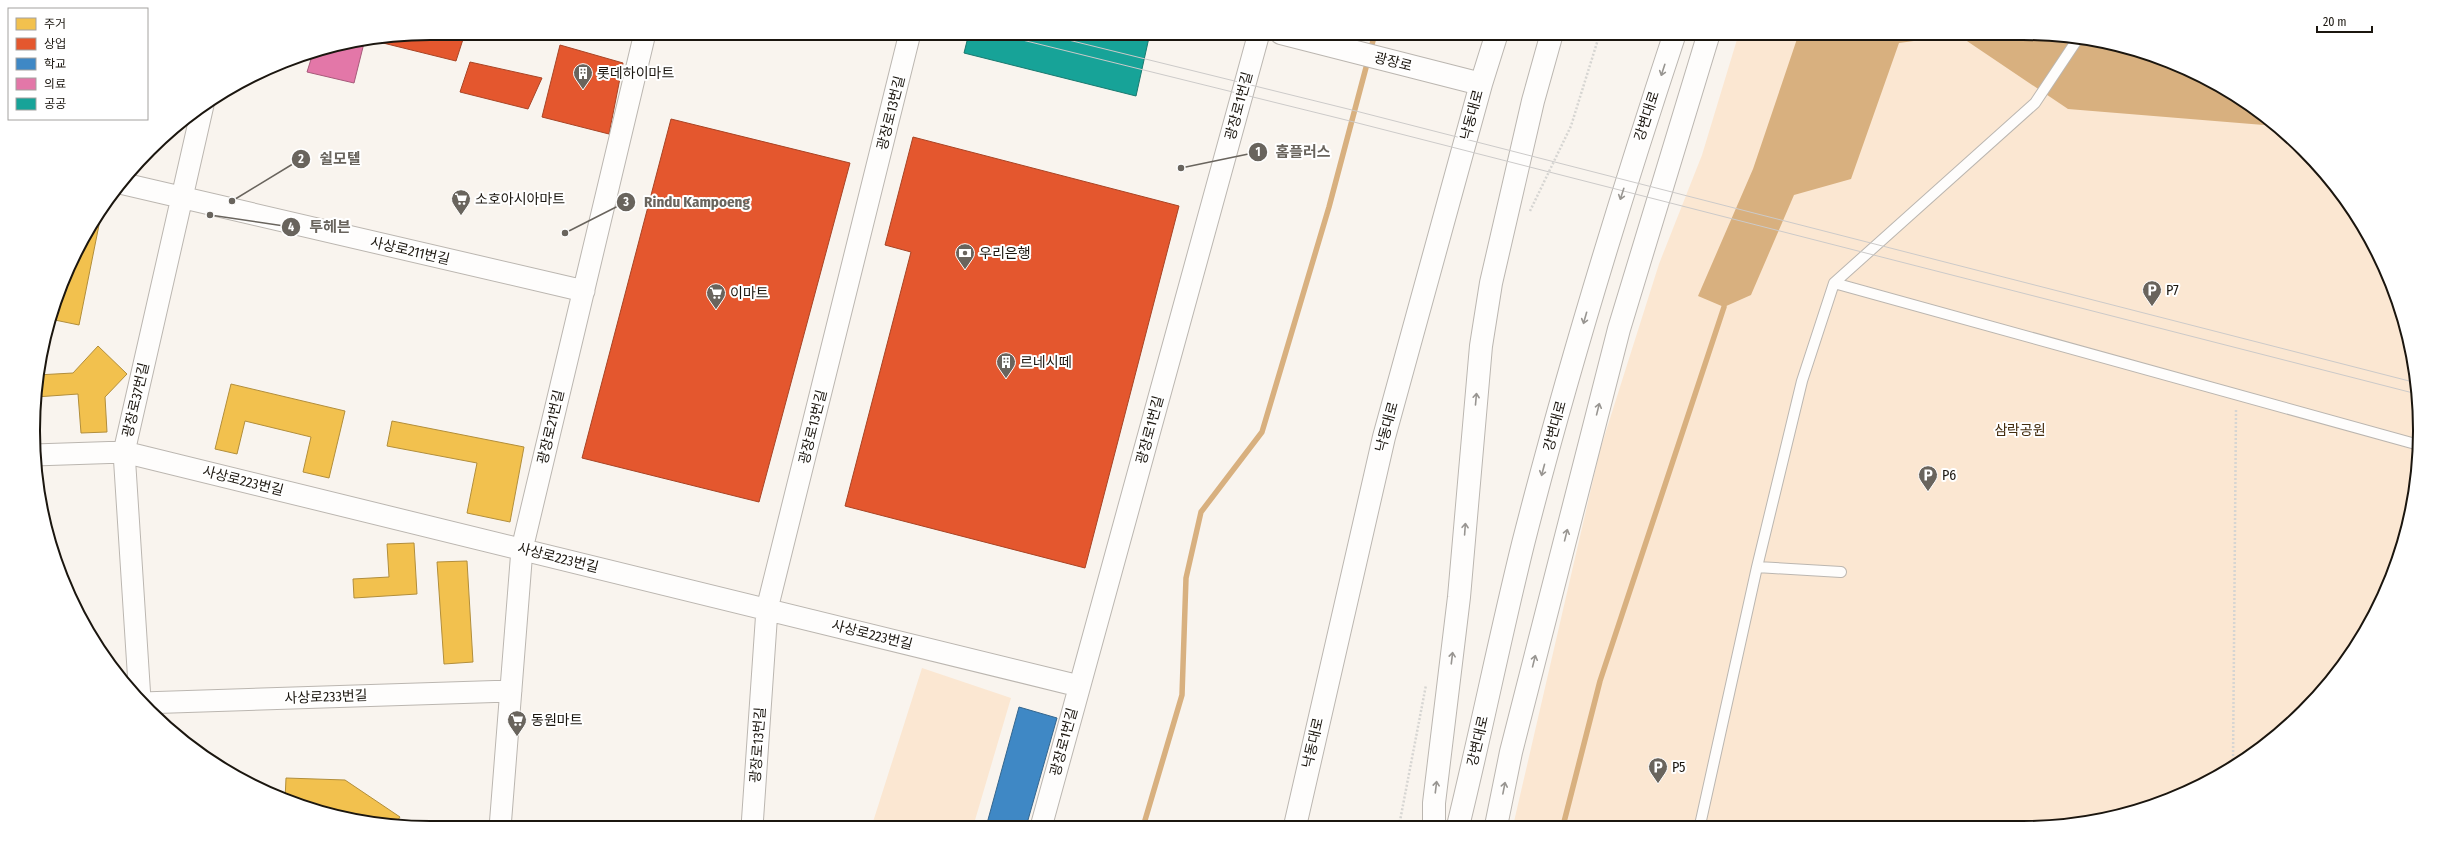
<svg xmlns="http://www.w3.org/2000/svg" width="2453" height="861" font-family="'Fira Sans Condensed','Noto Sans KR',sans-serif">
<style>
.green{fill:#fbe7d2}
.water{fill:#d8b07f}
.homes{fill:#f2c14e;stroke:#b28e3b}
.shops{fill:#e4572e;stroke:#a84425}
.schools{fill:#3f88c5;stroke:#34668e}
.health{fill:#e377a8;stroke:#a75a7a}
.public{fill:#17a398;stroke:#18796f}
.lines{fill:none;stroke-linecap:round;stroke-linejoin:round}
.stream{stroke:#d8b07f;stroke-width:5.5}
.service-casing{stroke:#bbb6b0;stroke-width:12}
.minor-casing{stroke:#bbb6b0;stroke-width:23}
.secondary-casing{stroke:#bbb6b0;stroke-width:24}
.trunk-casing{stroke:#bbb6b0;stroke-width:24}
.path{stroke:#d6d5d2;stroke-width:2.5;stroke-dasharray:2 2;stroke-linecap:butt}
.service{stroke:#fefdfc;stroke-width:10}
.minor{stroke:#fefdfc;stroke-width:21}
.secondary{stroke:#fefdfc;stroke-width:22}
.trunk{stroke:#fefdfc;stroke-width:22}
.tram{stroke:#cccac9;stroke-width:1}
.oneway{stroke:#989591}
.labels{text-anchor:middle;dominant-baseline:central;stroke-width:4;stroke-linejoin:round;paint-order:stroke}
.street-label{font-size:14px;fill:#1b160f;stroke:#fff}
.poi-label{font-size:14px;fill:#1b160f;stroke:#fff;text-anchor:start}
.park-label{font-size:14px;fill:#432c0e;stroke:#fff}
.rim{fill:none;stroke:#1b160f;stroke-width:2}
.leader{fill:none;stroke:#69645d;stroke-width:1.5}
.callout-dot{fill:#69645d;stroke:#fff;stroke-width:1.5}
.mark-label{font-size:12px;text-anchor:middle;font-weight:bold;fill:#fff}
.callout-label{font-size:15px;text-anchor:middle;font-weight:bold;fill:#69645d;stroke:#fff;stroke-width:4;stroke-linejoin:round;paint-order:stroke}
</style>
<rect width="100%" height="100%" fill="#f9f4ee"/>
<path class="green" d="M 1739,33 L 2022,33 L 2125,46 L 2198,74 L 2264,115 L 2321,168 L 2367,232 L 2399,303 L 2417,378 L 2419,456 L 2407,533 L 2367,629 L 2322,692 L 2285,729 L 2198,787 L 2150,807 L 2075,825 L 1513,826 L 1600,450 L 1659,264 L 1702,155 Z
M 922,668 L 1011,698 L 973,827 L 878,827 L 872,825 Z"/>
<path class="water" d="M 1799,33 L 2022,33 L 2125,46 L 2198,74 L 2264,115 L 2276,126 L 2068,109 L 1958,35 L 1899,43 L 1851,179 L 1794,195 L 1751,295 L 1724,307 L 1698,296 L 1753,169 Z"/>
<path class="homes" d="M 102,210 L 79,325 L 50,319 L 74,254 Z
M 98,346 L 127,374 L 105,397 L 107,432 L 81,433 L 78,394 L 36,397 L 37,375 L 73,373 Z
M 231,384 L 345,411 L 329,478 L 303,472 L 311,437 L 245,421 L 237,454 L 215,449 Z
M 392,421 L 524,447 L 510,522 L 467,513 L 477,463 L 387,446 Z
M 414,543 L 417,594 L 354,598 L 353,579 L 389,577 L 387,544 Z
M 467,561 L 473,662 L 444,664 L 437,562 Z
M 286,778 L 345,780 L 400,817 L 396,823 L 347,817 L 337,810 L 312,809 L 285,800 Z"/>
<path class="shops" d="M 430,33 L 465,33 L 456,61 L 379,42 L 380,38 Z
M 560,45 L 623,63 L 609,134 L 542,117 Z
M 470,62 L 542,78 L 528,109 L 460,92 Z
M 671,119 L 850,163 L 759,502 L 582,458 Z
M 913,137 L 1179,206 L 1085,568 L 845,506 L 911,252 L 885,245 Z"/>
<path class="schools" d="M 1019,707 L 1057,718 L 1026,827 L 986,827 Z"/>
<path class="health" d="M 365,39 L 354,83 L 307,72 L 313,53 L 353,41 Z"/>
<path class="public" d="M 969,33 L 1150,33 L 1136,96 L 964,53 Z"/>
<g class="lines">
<path class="stream" d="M 1370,52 L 1375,33
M 1563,826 L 1600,681 L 1724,307
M 1143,827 L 1182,695 L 1186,578 L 1201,512 L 1262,432 L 1329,207 L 1368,60"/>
<g class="service-casing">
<path id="service" d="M 1834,283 L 2419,445
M 1757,567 L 1841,572
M 1700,825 L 1757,567 L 1802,381 L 1834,283 L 2035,103 L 2077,40"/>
</g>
<g class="minor-casing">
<path id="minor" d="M 120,183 L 584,291
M 34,455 L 124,452 L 1079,686
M 140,700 L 124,452 L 203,105
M 142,703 L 511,691
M 752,827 L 767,609 L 910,33
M 1041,827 L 1259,33
M 500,828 L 522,549 L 645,33"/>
</g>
<g class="secondary-casing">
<path id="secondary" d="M 1281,33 L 1481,84
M 1295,826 L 1384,437 L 1481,84 L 1497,33"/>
</g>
<g class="trunk-casing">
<path id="trunk" d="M 1434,826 L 1434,803 L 1459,597 L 1481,346 L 1491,283 L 1533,101 L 1552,33
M 1458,826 C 1481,732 1500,637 1523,544 C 1567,371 1619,202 1675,33
M 1496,826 L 1511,752 L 1619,329 L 1709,33"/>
</g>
<path class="path" d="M 1530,211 L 1571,126 L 1600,33
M 2233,764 L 2236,409
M 1399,826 L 1426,685"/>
<use href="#service" class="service"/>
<use href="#minor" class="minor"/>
<use href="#secondary" class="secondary"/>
<use href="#trunk" class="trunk"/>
<path class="tram" d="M 994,33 L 1346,120 L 2417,394
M 1040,33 L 1348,109 L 2417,383"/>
</g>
<defs><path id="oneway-shaft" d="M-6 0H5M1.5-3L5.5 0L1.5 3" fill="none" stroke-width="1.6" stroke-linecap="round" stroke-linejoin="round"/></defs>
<g class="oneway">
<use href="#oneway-shaft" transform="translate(1663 70) rotate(108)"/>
<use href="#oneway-shaft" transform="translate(1622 194) rotate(108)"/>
<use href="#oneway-shaft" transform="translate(1585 318) rotate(106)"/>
<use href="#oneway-shaft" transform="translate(1476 399) rotate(-85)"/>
<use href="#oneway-shaft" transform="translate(1598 409) rotate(-76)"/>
<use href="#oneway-shaft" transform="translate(1543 470) rotate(105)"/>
<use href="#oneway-shaft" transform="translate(1465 529) rotate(-86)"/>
<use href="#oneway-shaft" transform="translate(1566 535) rotate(-76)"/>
<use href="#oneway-shaft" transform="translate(1452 658) rotate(-83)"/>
<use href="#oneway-shaft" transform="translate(1534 661) rotate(-76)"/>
<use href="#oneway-shaft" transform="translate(1436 787) rotate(-83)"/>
<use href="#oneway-shaft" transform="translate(1504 788) rotate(-79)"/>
</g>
<defs>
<g id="building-pin" transform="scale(1)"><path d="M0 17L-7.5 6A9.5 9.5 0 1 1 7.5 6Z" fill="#69645d" stroke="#fff"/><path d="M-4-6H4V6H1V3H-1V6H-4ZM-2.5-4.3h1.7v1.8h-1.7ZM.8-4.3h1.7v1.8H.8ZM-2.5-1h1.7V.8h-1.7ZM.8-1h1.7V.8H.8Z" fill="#fff"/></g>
<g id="supermarket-pin" transform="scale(1)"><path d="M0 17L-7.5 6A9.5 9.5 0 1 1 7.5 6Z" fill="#69645d" stroke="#fff"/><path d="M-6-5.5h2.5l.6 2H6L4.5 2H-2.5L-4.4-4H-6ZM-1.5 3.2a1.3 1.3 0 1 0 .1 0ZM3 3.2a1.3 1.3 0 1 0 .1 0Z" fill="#fff"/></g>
<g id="bank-pin" transform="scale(1)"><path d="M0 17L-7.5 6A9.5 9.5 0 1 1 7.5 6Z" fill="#69645d" stroke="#fff"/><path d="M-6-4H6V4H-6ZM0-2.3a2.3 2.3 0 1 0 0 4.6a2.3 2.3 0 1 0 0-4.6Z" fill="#fff"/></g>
<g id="parking-pin" transform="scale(1)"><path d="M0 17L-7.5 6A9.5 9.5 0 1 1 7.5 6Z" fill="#69645d" stroke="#fff"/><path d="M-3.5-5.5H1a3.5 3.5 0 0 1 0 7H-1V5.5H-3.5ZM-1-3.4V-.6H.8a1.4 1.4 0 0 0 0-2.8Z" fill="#fff"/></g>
</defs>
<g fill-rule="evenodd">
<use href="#building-pin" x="583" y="73"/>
<use href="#supermarket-pin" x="461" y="199"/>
<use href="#bank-pin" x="965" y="253"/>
<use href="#parking-pin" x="2152" y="290"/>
<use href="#supermarket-pin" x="716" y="293"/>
<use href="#building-pin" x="1006" y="362"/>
<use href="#parking-pin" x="1928" y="475"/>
<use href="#supermarket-pin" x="517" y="720"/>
<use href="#parking-pin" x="1658" y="767"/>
</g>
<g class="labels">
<g class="street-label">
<text transform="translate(1393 62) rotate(14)">광장로</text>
<text transform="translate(1239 106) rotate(-75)">광장로1번길</text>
<text transform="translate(891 113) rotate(-76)">광장로13번길</text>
<text transform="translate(1472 115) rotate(-75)">낙동대로</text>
<text transform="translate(1647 116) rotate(-72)">강변대로</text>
<text transform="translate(410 251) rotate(13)">사상로211번길</text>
<text transform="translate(136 400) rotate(-77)">광장로37번길</text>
<text transform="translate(1555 426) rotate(-75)">강변대로</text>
<text transform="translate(551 427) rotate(-77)">광장로21번길</text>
<text transform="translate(813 427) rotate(-76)">광장로13번길</text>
<text transform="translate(1387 427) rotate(-75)">낙동대로</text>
<text transform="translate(1150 430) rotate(-75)">광장로1번길</text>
<text transform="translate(243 481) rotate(14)">사상로223번길</text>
<text transform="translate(558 558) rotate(14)">사상로223번길</text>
<text transform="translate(872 635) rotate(14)">사상로223번길</text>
<text transform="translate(326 697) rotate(-2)">사상로233번길</text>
<text transform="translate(1478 741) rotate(-77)">강변대로</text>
<text transform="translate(1064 742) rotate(-75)">광장로1번길</text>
<text transform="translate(1313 743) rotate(-77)">낙동대로</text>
<text transform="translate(758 745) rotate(-86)">광장로13번길</text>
</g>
<g class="poi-label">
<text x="597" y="73">롯데하이마트</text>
<text x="475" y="199">소호아시아마트</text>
<text x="979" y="253">우리은행</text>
<text x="2166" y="290">P7</text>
<text x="730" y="293">이마트</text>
<text x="1020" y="362">르네시떼</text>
<text x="1942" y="475">P6</text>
<text x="531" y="720">동원마트</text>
<text x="1672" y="767">P5</text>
</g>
<g class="park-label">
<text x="2020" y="430">삼락공원</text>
</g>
</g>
<path d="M0 0H2453V861H0ZM430 40H2023A390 390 0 0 1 2413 430V431A390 390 0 0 1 2023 821H430A390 390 0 0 1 40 431V430A390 390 0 0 1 430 40Z" fill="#fff" fill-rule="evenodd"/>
<path class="rim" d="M430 40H2023A390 390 0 0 1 2413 430V431A390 390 0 0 1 2023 821H430A390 390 0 0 1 40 431V430A390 390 0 0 1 430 40Z"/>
<path class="leader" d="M1181 168L1258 152M232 201L301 159M565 233L626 202M210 215L291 227"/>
<g class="callout-dot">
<circle cx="1181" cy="168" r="4"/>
<circle cx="232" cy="201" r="4"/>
<circle cx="565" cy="233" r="4"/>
<circle cx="210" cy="215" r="4"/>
<circle cx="1258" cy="152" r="10"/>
<circle cx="301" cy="159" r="10"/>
<circle cx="626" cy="202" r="10"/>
<circle cx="291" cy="227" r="10"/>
</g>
<g class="mark-label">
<text x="1258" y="156">1</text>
<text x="301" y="163">2</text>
<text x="626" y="206">3</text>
<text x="291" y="231">4</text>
</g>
<g class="callout-label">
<text x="1303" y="157">홈플러스</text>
<text x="340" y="164">쉴모텔</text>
<text x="697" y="207">Rindu Kampoeng</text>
<text x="330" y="232">투헤븐</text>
</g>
<rect x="8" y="8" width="140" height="112" fill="#ffffff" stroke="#a4a29f"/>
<rect x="16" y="18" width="20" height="12" fill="#f2c14e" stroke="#a4a29f"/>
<text x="44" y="28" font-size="12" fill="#1b160f">주거</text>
<rect x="16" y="38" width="20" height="12" fill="#e4572e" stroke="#a4a29f"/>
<text x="44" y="48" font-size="12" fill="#1b160f">상업</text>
<rect x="16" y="58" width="20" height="12" fill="#3f88c5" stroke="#a4a29f"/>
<text x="44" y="68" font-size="12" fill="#1b160f">학교</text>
<rect x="16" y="78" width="20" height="12" fill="#e377a8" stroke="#a4a29f"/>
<text x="44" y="88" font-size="12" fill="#1b160f">의료</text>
<rect x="16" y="98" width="20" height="12" fill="#17a398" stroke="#a4a29f"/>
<text x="44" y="108" font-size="12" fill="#1b160f">공공</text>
<path d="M2317 26v6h55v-6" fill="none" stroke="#1b160f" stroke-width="2"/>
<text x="2323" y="26" font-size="12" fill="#1b160f" stroke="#ffffff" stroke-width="3" paint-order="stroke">20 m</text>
</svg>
